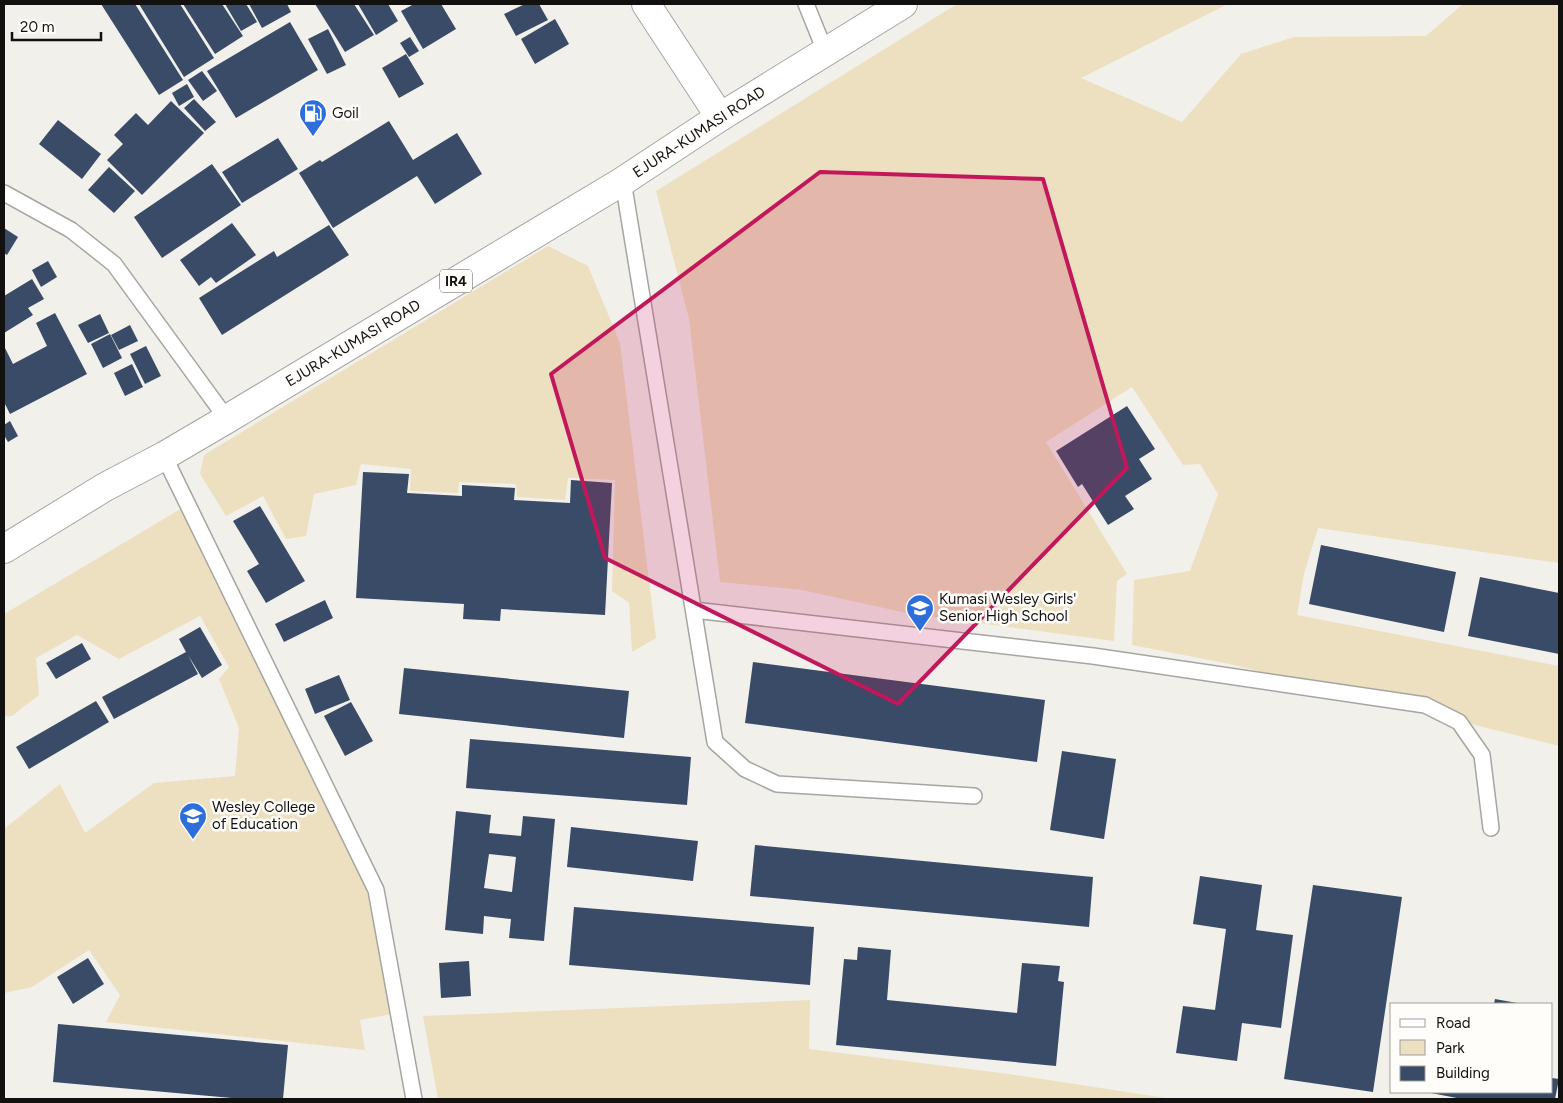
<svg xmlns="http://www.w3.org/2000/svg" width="1563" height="1103" font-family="Figtree,sans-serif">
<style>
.green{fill:#ece0c0}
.building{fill:#3a4b67;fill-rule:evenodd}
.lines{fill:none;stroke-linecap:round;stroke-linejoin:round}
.lane-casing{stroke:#a6a5a0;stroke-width:18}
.street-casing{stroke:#a6a5a0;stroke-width:30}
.primary-casing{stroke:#a6a5a0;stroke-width:30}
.lane{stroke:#fff;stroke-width:15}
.street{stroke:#fff;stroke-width:28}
.primary{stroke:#fff;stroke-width:28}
.marked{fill:#c2185b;fill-opacity:0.2;stroke:#c2185b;stroke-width:4;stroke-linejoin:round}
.labels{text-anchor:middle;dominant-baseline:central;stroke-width:5;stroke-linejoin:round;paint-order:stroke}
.shield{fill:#fffdfa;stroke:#595856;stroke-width:1}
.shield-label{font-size:14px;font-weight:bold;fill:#121110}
.poi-label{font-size:15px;fill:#121110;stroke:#fffdfa;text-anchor:start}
.street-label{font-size:15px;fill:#121110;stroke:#fffdfa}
</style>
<rect width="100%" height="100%" fill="#f2f0eb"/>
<path class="green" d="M 957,4 L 1228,4 L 1081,78 L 1182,122 L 1241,54 L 1294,37 L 1426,36 L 1463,4 L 1559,4 L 1559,563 L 1318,528 L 1304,574 L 1297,615 L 1559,666 L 1559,746 L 1230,664 L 1132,645 L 1134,580 L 1190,571 L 1218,494 L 1200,464 L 1183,465 L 1132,387 L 1046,442 L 1127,574 L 1117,581 L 1114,641 L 911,614 L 802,590 L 720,582 L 689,319 L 656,191 Z
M 548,246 L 588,266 L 620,343 L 656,638 L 632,652 L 629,603 L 612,591 L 615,480 L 568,478 L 565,500 L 517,497 L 516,484 L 459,482 L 458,493 L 410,491 L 411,469 L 361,464 L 356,485 L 314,494 L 306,536 L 286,539 L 263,496 L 226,516 L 200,474 L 204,455 Z
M 184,507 L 359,867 L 372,908 L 392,1014 L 360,1020 L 365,1050 L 106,1022 L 120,995 L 89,950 L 32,987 L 4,993 L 4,829 L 60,784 L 85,833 L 154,783 L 235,776 L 239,728 L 219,679 L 229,667 L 200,616 L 119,659 L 77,635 L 36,658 L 39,695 L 12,716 L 4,716 L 4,614 Z
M 810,1000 L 809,1049 L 1009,1074 L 1172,1099 L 438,1099 L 423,1016 Z"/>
<path class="building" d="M 101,4 L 135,4 L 183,80 L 159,95 Z
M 139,4 L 180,4 L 214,58 L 184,77 Z
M 183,4 L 222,4 L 243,36 L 215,54 Z
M 225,4 L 246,4 L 257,22 L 241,31 Z
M 249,4 L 287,4 L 291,12 L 262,28 Z
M 315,4 L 354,4 L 374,35 L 345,52 Z
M 358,4 L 388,4 L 398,21 L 376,35 Z
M 414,4 L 441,4 L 456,29 L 423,49 L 401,11 Z
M 525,4 L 539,4 L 548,20 L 516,36 L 504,14 Z
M 555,19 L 569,44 L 535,64 L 521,39 Z
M 290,22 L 318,70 L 236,118 L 207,71 Z
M 328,29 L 346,65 L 327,74 L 308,39 Z
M 410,37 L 419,51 L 409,57 L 400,43 Z
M 406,54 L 424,84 L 399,98 L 382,68 Z
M 202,71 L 217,91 L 203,101 L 188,80 Z
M 187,84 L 194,97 L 179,106 L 172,93 Z
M 194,99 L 216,122 L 205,131 L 184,108 Z
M 171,101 L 204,133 L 142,195 L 107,160 L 123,144 L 114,135 L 136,113 L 148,125 Z
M 58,120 L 101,154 L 82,179 L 39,144 Z
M 389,121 L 413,160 L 457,133 L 482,174 L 435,204 L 417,176 L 333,228 L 299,173 L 320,160 L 322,162 Z
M 278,138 L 298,169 L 242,203 L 222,172 Z
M 212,164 L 241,205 L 162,258 L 134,217 Z
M 109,167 L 135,191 L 114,213 L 88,190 Z
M 232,223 L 256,255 L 216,283 L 211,277 L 199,286 L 180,260 Z
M 329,225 L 349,255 L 222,335 L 199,298 L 274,251 L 277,257 Z
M 4,228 L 18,237 L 7,255 L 4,253 Z
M 48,261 L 57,277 L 41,287 L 32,270 Z
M 32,279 L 44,299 L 28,308 L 33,315 L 4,333 L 4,296 Z
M 55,313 L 87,374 L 10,414 L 4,402 L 4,349 L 5,348 L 13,364 L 47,346 L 36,323 Z
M 100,314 L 109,333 L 88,343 L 78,325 Z
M 130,325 L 138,341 L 119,350 L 111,335 Z
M 110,334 L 122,358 L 103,368 L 91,344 Z
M 146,346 L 161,376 L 145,384 L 130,354 Z
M 132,364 L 143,387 L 125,396 L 114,373 Z
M 1127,406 L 1155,449 L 1139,459 L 1152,479 L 1125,496 L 1134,509 L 1108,525 L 1082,484 L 1078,487 L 1056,451 Z
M 10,421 L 18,436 L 8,442 L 4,435 L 4,425 Z
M 363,472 L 409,474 L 407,493 L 462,496 L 462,485 L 515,488 L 514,500 L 570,503 L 571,480 L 612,483 L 605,615 L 501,609 L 500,621 L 463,619 L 464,604 L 356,598 Z
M 260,506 L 305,581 L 266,603 L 247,571 L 259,564 L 233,521 Z
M 1321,545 L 1456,572 L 1444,632 L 1309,604 Z
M 1480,577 L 1559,593 L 1559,654 L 1468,636 Z
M 325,600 L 333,618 L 284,642 L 275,624 Z
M 200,627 L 222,665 L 202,678 L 188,655 L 198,674 L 114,719 L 102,697 L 186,652 L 179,639 Z
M 82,643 L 91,659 L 56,679 L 46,663 Z
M 753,662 L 1045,700 L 1037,762 L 745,723 Z
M 404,668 L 629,691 L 624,738 L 399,714 Z
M 339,675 L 350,700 L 315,714 L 305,689 Z
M 96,701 L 109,722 L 29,769 L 16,747 Z
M 351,702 L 373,741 L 345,756 L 324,716 Z
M 470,739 L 691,757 L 687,805 L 466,788 Z
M 1062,751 L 1116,759 L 1104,839 L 1050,830 Z
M 456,811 L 491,815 L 489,833 L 521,836 L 523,816 L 555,819 L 544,941 L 509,938 L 511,919 L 484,916 L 483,934 L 445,930 ZM 489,854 L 516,857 L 512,892 L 484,888 Z
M 571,827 L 698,841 L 693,881 L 567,867 Z
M 755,845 L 1093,877 L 1089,927 L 750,896 Z
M 1200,876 L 1262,885 L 1256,930 L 1293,935 L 1281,1028 L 1242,1023 L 1237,1061 L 1176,1053 L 1183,1006 L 1215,1010 L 1226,929 L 1193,924 Z
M 1313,885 L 1402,897 L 1373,1092 L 1284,1079 Z
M 574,907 L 814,927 L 810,985 L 569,965 Z
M 858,947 L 891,950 L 887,1000 L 1017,1013 L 1022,963 L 1060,966 L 1058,981 L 1064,982 L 1056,1066 L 836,1045 L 844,959 L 857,960 Z
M 88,958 L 104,984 L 73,1004 L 57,977 Z
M 469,961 L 471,996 L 441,998 L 439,963 Z
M 1495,999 L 1517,1003 L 1517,1004 L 1494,1004 Z
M 58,1024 L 288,1045 L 283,1099 L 243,1099 L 53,1082 Z
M 1552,1078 L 1559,1079 L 1555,1099 L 1462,1099 L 1431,1093 L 1552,1092 Z"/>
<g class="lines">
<g class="lane-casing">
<path id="lane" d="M 806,4 L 825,51
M 623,181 L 715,742 L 745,769 L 777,784 L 974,796
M 4,193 L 71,230 L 114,264 L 227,419
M 164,456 L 376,890 L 414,1099
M 694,610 L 1093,656 L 1425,705 L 1459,722 L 1482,755 L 1491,828"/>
</g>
<g class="street-casing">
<path id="street" d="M 646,4 L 720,117"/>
</g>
<g class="primary-casing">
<path id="primary" d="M 4,549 L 105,487 L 164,456 L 227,419 L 623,181 L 720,117 L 903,4"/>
</g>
<use href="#lane" class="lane"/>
<use href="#street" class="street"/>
<use href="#primary" class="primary"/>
</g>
<path class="marked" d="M 820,172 L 1043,179 L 1127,468 L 898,704 L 605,558 L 551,374 Z"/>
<defs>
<g id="fuel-pin" transform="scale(1.4375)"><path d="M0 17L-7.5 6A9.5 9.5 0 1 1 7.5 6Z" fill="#2e6edb" stroke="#fffdfa"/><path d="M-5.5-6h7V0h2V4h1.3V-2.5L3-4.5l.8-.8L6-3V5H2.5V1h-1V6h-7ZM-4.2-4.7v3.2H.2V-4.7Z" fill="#fff"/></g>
<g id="school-pin" transform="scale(1.4375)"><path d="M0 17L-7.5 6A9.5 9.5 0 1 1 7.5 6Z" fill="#2e6edb" stroke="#fffdfa"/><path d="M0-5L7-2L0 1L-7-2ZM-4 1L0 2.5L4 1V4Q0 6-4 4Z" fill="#fff"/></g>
<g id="university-pin" transform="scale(1.4375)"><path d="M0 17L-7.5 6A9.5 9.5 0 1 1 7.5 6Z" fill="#2e6edb" stroke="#fffdfa"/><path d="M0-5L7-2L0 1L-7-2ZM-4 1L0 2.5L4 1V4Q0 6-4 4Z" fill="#fff"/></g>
</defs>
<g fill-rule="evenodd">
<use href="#fuel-pin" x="313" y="113"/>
<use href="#school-pin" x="920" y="608"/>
<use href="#university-pin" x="193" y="816"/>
</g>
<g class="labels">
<rect class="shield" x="440" y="269.5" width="32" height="23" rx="4"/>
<g class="shield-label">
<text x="456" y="281">IR4</text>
</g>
<g class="poi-label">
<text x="332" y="113">Goil</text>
<text x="939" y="599">Kumasi Wesley Girls'<tspan x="939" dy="17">Senior High School</tspan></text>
<text x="212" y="807">Wesley College<tspan x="212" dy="17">of Education</tspan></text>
</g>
<g class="street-label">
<text transform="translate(699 132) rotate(-33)">EJURA-KUMASI ROAD</text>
<text transform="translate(353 343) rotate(-31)">EJURA-KUMASI ROAD</text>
</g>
</g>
<rect width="1563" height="1103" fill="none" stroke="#121110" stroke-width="10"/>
<rect x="1390" y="1003" width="162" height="90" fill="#fffdfa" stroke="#a09f9c"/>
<rect x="1400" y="1019" width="25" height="8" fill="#ffffff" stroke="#a09f9c"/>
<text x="1436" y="1028" font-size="15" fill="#121110">Road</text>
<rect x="1400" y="1040" width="25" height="15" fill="#ece0c0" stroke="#a09f9c"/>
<text x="1436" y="1053" font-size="15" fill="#121110">Park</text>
<rect x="1400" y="1066" width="25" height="15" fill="#3a4b67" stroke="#a09f9c"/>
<text x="1436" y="1078" font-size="15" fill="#121110">Building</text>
<path d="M12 32v8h89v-8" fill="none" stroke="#121110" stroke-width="2.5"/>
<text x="20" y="32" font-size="15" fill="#121110" stroke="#fffdfa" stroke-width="4" paint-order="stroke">20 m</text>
</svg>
